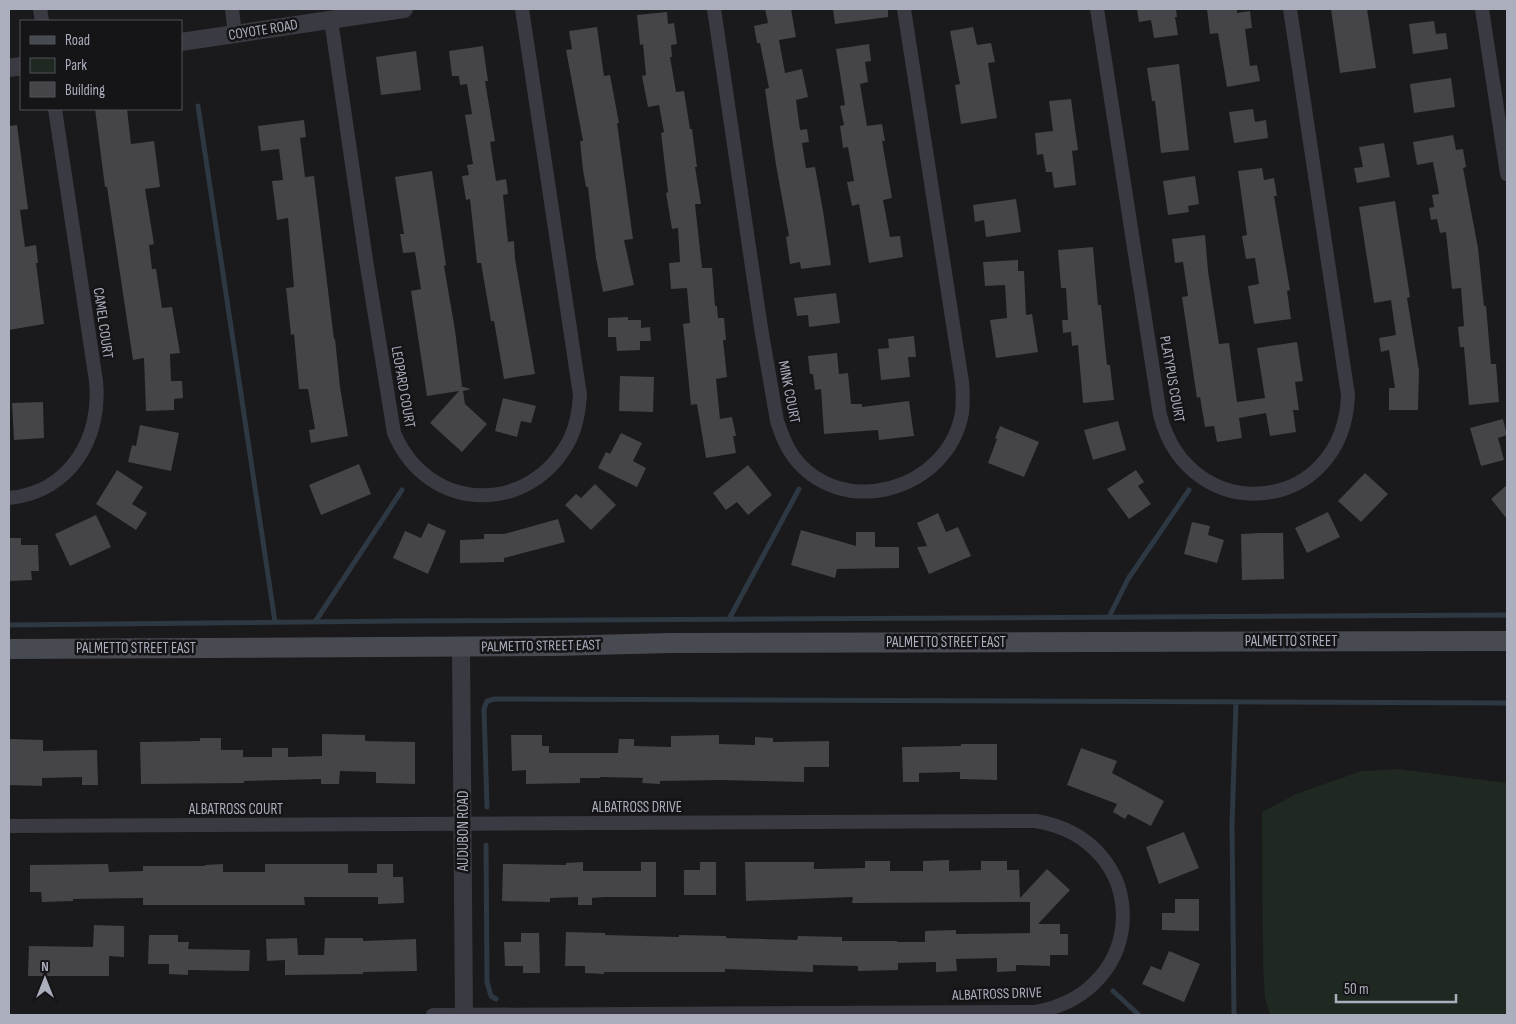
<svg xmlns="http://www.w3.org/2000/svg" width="1516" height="1024" font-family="'Sofia Sans Condensed',sans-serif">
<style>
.green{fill:#1f2821}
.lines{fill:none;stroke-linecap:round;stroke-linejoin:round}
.stream{stroke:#2e3842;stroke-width:5}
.building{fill:#444449}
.minor{stroke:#3a3b42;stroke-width:14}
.tertiary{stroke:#3a3b42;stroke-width:18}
.secondary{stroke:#484a52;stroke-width:20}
.labels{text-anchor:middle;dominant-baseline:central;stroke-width:5;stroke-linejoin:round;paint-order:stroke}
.street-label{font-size:15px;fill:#abafbd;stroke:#151417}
</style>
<rect width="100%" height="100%" fill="#1a191c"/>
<path class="green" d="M 1398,769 L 1507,783 L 1507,1015 L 1270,1015 L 1265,997 L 1263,966 L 1262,812 L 1296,794 L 1361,771 Z"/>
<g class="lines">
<path class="stream" d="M 198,106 L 275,622
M 1109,617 L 1128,579 L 1189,490
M 729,619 L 799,489
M 315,622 L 402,490
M 9,625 L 399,621 L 1507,615
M 487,807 L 484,709 L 487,701 L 495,699 L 1507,703
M 486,845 L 487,982 L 491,996 L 496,999
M 1113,991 L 1139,1015
M 1234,1015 L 1232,824 L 1236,703"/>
</g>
<path class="building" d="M 765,9 L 791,9 L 796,37 L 779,40 L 785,73 L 802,69 L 808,97 L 796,100 L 800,130 L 807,129 L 809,142 L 802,143 L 806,168 L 815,167 L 823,211 L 831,265 L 801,269 L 800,262 L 790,264 L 786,237 L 789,236 L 776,165 L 765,89 L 769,88 L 760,43 L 757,43 L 754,26 L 768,23 Z
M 833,9 L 888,9 L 888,17 L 835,24 Z
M 1137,9 L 1176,9 L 1177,17 L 1175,17 L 1178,35 L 1154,38 L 1151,20 L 1139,22 Z
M 1207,9 L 1237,9 L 1237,13 L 1250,11 L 1252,28 L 1245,29 L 1250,66 L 1257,65 L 1260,81 L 1227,87 L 1218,33 L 1210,34 Z
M 1331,9 L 1367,9 L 1376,68 L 1340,73 Z
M 667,12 L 668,24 L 674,23 L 677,44 L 671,45 L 672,57 L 670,57 L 676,92 L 684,91 L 690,129 L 692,129 L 697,167 L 695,167 L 701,204 L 695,204 L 702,268 L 712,268 L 715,306 L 717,306 L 718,318 L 724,318 L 726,340 L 723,340 L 727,377 L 716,379 L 720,419 L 732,417 L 736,436 L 733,436 L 736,453 L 706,458 L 697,404 L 691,405 L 683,324 L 690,323 L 687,288 L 671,289 L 669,263 L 680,262 L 678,228 L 672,229 L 666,193 L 668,192 L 661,133 L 664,132 L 659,105 L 648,107 L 642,76 L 646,75 L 643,44 L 640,45 L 637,15 Z
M 1434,21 L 1436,34 L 1446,33 L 1448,49 L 1413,54 L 1409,24 Z
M 597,27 L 604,76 L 610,75 L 619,123 L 617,123 L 633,239 L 624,240 L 634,285 L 603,292 L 596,258 L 588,187 L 586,187 L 583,170 L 580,141 L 583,141 L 566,50 L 572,49 L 569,31 Z
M 973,27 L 977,45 L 991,43 L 995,62 L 988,63 L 997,118 L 961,124 L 955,85 L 960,84 L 950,31 Z
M 869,44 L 871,61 L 865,62 L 868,82 L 860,84 L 867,126 L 882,124 L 885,141 L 882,141 L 892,198 L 883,200 L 890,237 L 900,236 L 903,257 L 869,263 L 859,204 L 852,206 L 847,182 L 854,181 L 848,147 L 843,148 L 840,126 L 844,125 L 840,106 L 845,105 L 836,49 Z
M 483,46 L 488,81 L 485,81 L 495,141 L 490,142 L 496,181 L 506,179 L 508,194 L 503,195 L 508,242 L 514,241 L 515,259 L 535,374 L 504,379 L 494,321 L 491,321 L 481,263 L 477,263 L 470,199 L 466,200 L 462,176 L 469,175 L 467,165 L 473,164 L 465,115 L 472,114 L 467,84 L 460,85 L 459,76 L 452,76 L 449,51 Z
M 416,51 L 421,90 L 381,95 L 376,57 Z
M 1179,64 L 1189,150 L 1161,153 L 1155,101 L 1152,101 L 1147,68 Z
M 1451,78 L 1455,107 L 1414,113 L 1410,84 Z
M 1071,99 L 1078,150 L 1072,151 L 1076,185 L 1054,188 L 1052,172 L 1046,172 L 1043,154 L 1037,155 L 1035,133 L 1053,131 L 1049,101 Z
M 95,109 L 127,109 L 131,144 L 154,141 L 160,187 L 145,189 L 154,244 L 149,245 L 152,269 L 156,269 L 162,308 L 172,307 L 180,353 L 170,354 L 171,381 L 182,381 L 183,398 L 174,399 L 174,410 L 146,411 L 144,358 L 133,360 L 107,187 L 105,187 Z
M 1253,109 L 1255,122 L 1266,120 L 1268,138 L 1234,143 L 1229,112 Z
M 304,120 L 306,137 L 300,138 L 305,177 L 314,176 L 334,339 L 335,339 L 340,387 L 348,436 L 311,443 L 309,430 L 315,429 L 308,389 L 299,389 L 294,334 L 291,335 L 286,288 L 294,287 L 288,218 L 277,220 L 272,181 L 283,180 L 279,149 L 261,151 L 258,126 Z
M 17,125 L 28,209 L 20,210 L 25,247 L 36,245 L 38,263 L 36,263 L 44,324 L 9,330 L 9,126 Z
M 1453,135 L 1456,150 L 1463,149 L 1466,167 L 1463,168 L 1478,248 L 1484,306 L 1486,306 L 1491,364 L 1496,364 L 1499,402 L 1469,405 L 1464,347 L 1460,347 L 1458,327 L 1464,326 L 1461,288 L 1452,289 L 1446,232 L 1440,233 L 1437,219 L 1431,220 L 1429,208 L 1434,207 L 1432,195 L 1439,194 L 1433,162 L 1417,165 L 1413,142 Z
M 1384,143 L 1390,177 L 1357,183 L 1354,168 L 1363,167 L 1359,147 Z
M 1262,168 L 1264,180 L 1274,178 L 1277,196 L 1274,196 L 1290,290 L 1287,291 L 1291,319 L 1254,324 L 1248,286 L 1259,284 L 1255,258 L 1246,259 L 1242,236 L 1247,235 L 1238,171 Z
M 432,171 L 446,265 L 444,266 L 455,330 L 462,386 L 460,386 L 471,389 L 463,391 L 465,404 L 487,424 L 462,452 L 430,423 L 459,391 L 427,396 L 411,291 L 421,289 L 415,252 L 403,253 L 400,234 L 404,234 L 395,177 Z
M 1195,176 L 1199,204 L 1188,206 L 1189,212 L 1168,215 L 1163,181 Z
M 1016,199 L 1021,232 L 986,237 L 984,220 L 975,222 L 973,205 Z
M 1395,201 L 1410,297 L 1407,298 L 1419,371 L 1418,410 L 1389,410 L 1389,388 L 1395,388 L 1389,350 L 1381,352 L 1379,338 L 1396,335 L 1391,300 L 1374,303 L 1359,207 Z
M 1205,235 L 1208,271 L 1219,344 L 1229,343 L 1237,402 L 1265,398 L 1257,348 L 1297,342 L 1303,381 L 1295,382 L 1299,410 L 1293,410 L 1296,432 L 1270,436 L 1266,413 L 1239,418 L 1242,438 L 1217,442 L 1214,426 L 1205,427 L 1200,397 L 1197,398 L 1182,297 L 1188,296 L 1183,262 L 1175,263 L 1172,239 Z
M 1093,247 L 1098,305 L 1101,305 L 1107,365 L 1110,365 L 1114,400 L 1083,403 L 1078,345 L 1072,346 L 1071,332 L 1063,333 L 1062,320 L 1068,320 L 1066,288 L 1061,288 L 1058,250 Z
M 1018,260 L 1018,271 L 1024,271 L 1026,315 L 1032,314 L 1038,352 L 996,358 L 990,320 L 1007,318 L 1005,285 L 985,286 L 983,262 Z
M 836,293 L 840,323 L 809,327 L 808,315 L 797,316 L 794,298 Z
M 628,317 L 628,320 L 641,320 L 641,328 L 650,327 L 651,341 L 640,341 L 640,350 L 617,351 L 616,337 L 608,337 L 608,318 Z
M 914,336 L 916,357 L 908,357 L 910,377 L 881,380 L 878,349 L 889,348 L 888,339 Z
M 837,353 L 839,374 L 848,373 L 851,404 L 862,404 L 862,407 L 909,401 L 914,436 L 879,440 L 878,430 L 824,434 L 821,389 L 815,390 L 813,374 L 810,374 L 808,356 Z
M 620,376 L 654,377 L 653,412 L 619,411 Z
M 503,398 L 536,406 L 531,423 L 521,421 L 517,437 L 495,431 Z
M 43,402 L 44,438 L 14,440 L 12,403 Z
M 1503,419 L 1507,435 L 1498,438 L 1504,460 L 1481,466 L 1470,428 Z
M 1118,421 L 1126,450 L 1093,460 L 1084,430 Z
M 140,425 L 179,433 L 171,471 L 128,462 L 132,445 L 136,446 Z
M 1000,426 L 1039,442 L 1024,477 L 988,463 L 997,439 L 995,438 Z
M 621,433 L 642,443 L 633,461 L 646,468 L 637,487 L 598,468 L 606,452 L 610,454 Z
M 359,464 L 371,494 L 321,515 L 309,485 Z
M 748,465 L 772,495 L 748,515 L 737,502 L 726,510 L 713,493 Z
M 117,470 L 143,487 L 132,504 L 147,513 L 136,530 L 96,504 Z
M 1136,470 L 1144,482 L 1138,486 L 1151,504 L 1129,519 L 1107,489 Z
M 1365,473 L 1388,494 L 1361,522 L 1338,501 Z
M 595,484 L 616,505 L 591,530 L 565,505 L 576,494 L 581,498 Z
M 1507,485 L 1507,519 L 1491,499 Z
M 1328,512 L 1340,537 L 1307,553 L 1295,528 Z
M 938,513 L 946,532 L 958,527 L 971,556 L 929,574 L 917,547 L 927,546 L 917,523 Z
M 96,515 L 111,547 L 70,566 L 55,534 Z
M 558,519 L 565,542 L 504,558 L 504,562 L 460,563 L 460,540 L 484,539 L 484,534 L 504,534 Z
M 1192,522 L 1210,526 L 1208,535 L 1224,540 L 1217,563 L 1184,554 Z
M 428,523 L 446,531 L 428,574 L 393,558 L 405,531 L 421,538 Z
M 801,530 L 856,546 L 856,532 L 875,532 L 875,547 L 899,547 L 899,568 L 837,569 L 835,578 L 791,565 Z
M 1260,533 L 1283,533 L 1284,579 L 1242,580 L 1241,534 Z
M 9,538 L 21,538 L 21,545 L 38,545 L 39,571 L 31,571 L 32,580 L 9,581 Z
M 322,734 L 365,735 L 365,741 L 415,742 L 415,784 L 376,783 L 376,772 L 340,771 L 339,784 L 321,784 L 321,779 L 244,781 L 244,783 L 141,784 L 140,742 L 200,741 L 200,738 L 221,738 L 221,750 L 243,750 L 243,757 L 272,757 L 272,748 L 288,748 L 288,757 L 322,756 Z
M 511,735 L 542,735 L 542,746 L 549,746 L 549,753 L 618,753 L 619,739 L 634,739 L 634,746 L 671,747 L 671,736 L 719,735 L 719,744 L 755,745 L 755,737 L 773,738 L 773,742 L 829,741 L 829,767 L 804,767 L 804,782 L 720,780 L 660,781 L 660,784 L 642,783 L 643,778 L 600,777 L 600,778 L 580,778 L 580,783 L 526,784 L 526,770 L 512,771 Z
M 9,739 L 43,740 L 43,751 L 97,750 L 98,785 L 82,785 L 82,777 L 42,778 L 42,786 L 9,785 Z
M 961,744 L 997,744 L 997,780 L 960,779 L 960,772 L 919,773 L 919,782 L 903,782 L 902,747 L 961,746 Z
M 1081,748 L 1117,761 L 1112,773 L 1164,801 L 1151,826 L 1128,814 L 1125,819 L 1113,812 L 1117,804 L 1067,785 Z
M 1184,832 L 1199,868 L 1159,884 L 1146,847 Z
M 949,860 L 949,871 L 981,870 L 981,861 L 1007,861 L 1007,870 L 1019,870 L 1020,898 L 1047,869 L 1070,890 L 1038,924 L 1060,924 L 1060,934 L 1068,934 L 1068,955 L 1050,955 L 1050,966 L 1016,965 L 1016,971 L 997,972 L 997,958 L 956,959 L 957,971 L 936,972 L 936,962 L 898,963 L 898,970 L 858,971 L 858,966 L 813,965 L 813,972 L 725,969 L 725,972 L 604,972 L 604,974 L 585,973 L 585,966 L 565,966 L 566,932 L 605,933 L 605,935 L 679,937 L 679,935 L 726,936 L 726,938 L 797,940 L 798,936 L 842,937 L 842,941 L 897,941 L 897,942 L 925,942 L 925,931 L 956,930 L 956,934 L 1030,933 L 1030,902 L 852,903 L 853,897 L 746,901 L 745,862 L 814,862 L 814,869 L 865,868 L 865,861 L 890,861 L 890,871 L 923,871 L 923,861 Z
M 583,862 L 583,871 L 641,871 L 641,862 L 656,862 L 656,897 L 605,897 L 592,898 L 592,905 L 578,905 L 578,897 L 550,898 L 550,902 L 502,901 L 503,864 L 566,865 L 566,863 Z
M 700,862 L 716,862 L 716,895 L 684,895 L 684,870 L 700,870 Z
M 108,864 L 109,872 L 143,871 L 143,866 L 205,866 L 205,865 L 223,864 L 223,872 L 265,872 L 265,864 L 348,864 L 348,873 L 377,873 L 377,864 L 393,864 L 393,877 L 403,877 L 404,903 L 378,904 L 378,897 L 304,897 L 305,905 L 143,905 L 143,898 L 73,899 L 73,901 L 42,902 L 41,892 L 30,892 L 30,865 Z
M 1175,899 L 1199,899 L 1199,931 L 1162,930 L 1162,913 L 1175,913 Z
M 94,925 L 124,926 L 124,957 L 109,956 L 109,976 L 28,976 L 29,946 L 93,947 Z
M 521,933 L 539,933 L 540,973 L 523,973 L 523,966 L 505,966 L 504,942 L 521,942 Z
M 149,935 L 178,935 L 178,942 L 189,942 L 188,949 L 250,950 L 249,971 L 188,970 L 188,975 L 169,974 L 169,964 L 148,964 Z
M 297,938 L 298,955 L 324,955 L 325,938 L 363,938 L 363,941 L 416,939 L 417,971 L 363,972 L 363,974 L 285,975 L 285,960 L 267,961 L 266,939 Z
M 1169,951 L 1200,964 L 1184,1002 L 1142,984 L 1151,966 L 1161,970 Z"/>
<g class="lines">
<path class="minor" d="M 40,9 L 42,21
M 232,9 L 235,34
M 714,9 L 761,328 L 777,421 C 781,433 785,445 793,456 C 841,521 948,491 962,413 C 963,403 963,393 962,382 L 904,9
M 1097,9 L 1160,415 C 1190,530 1344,515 1348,395 L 1290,9
M 1482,9 L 1507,174
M 331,20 L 366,260 L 394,433 C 428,514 531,516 570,439 C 577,425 579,410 580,395 L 522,9
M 9,498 C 70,492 102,438 96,381 L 55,109
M 9,826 L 1036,821 C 1153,841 1151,992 1035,1012 L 433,1015"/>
<path class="tertiary" d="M 181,42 L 404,9
M 9,68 L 21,66
M 461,647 L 464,1015"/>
<path class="secondary" d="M 9,649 L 554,646 L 670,643 L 1507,641"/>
</g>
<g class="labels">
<g class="street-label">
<text transform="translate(263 30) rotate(-9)">COYOTE ROAD</text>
<text transform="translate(103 323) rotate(82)">CAMEL COURT</text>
<text transform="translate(1172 379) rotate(80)">PLATYPUS COURT</text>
<text transform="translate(403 387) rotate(80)">LEOPARD COURT</text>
<text transform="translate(789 392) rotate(79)">MINK COURT</text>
<text x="1291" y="641">PALMETTO STREET</text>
<text x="946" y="642">PALMETTO STREET EAST</text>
<text transform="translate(541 646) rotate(-1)">PALMETTO STREET EAST</text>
<text x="136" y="648">PALMETTO STREET EAST</text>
<text x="637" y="807">ALBATROSS DRIVE</text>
<text x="236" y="809">ALBATROSS COURT</text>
<text transform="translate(463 831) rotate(-90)">AUDUBON ROAD</text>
<text transform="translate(997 994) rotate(-2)">ALBATROSS DRIVE</text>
</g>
</g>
<rect width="1516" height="1024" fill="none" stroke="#abafbd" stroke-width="20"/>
<rect x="20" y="20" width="162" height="90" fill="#151417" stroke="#515259"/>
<rect x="30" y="36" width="25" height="8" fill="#484a52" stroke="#515259"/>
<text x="65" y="45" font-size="15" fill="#abafbd">Road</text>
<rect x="30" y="58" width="25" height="15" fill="#1f2821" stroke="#515259"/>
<text x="65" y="70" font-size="15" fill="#abafbd">Park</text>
<rect x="30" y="82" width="25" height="15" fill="#444449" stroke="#515259"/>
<text x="65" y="95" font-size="15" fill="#abafbd">Building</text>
<g transform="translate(45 979)" stroke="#151417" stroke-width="4" paint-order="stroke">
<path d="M0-4L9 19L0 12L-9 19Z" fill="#abafbd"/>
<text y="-8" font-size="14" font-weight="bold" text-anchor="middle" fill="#abafbd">N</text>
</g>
<path d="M1336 994v8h120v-8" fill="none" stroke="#abafbd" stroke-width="2.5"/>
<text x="1344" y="994" font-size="15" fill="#abafbd" stroke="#151417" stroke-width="4" paint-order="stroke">50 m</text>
</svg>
